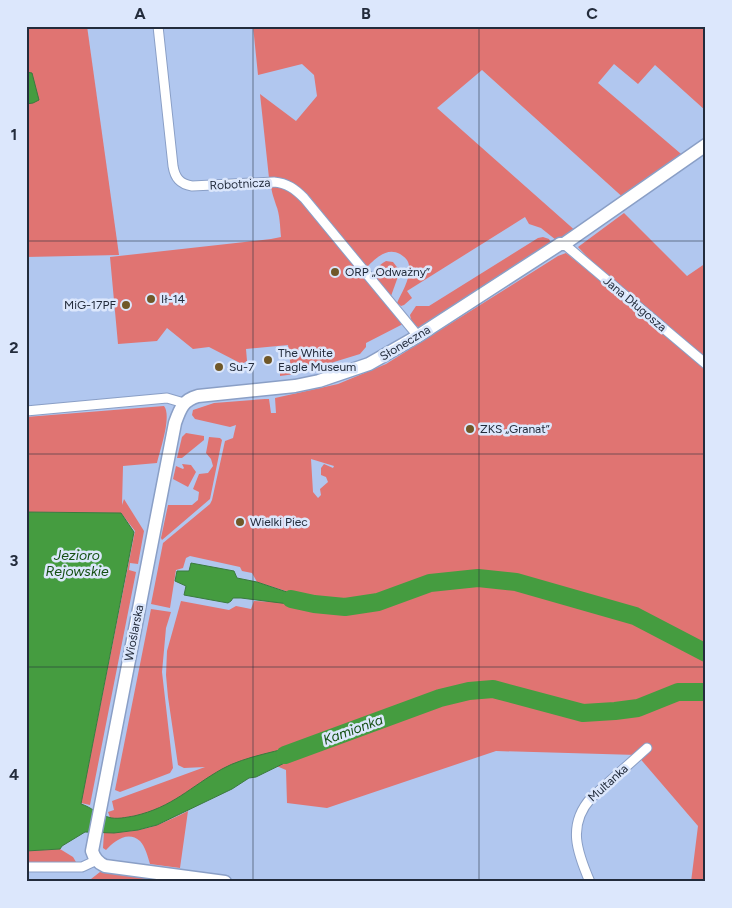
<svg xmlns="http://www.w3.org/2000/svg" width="732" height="908" viewBox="0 0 732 908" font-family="Figtree,sans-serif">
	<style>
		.green { fill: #e07472; fill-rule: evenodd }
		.water { fill: #459c40; stroke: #3b7a3f }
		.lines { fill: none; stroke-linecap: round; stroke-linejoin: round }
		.river { stroke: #459c40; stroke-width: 18 }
		.street-casing { stroke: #8a9fc6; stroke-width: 11 }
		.secondary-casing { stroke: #8a9fc6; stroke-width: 15 }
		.street { stroke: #fff; stroke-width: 9 }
		.secondary { stroke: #fff; stroke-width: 12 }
		.grid { fill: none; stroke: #232c3c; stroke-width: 1; stroke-opacity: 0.55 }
		.poi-dot { fill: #705829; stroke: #dce7fc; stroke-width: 2 }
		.labels { text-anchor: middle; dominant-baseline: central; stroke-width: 5; stroke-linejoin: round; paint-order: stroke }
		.street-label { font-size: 12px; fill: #232c3c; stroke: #dce7fc }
		.poi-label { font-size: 12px; fill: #232c3c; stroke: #dce7fc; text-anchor: start }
		.water-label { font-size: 14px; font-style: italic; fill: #144f12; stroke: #dce7fc }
		.neatline { fill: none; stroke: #232c3c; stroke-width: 2 }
		.grid-label { font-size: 16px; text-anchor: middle; font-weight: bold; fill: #232c3c }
	</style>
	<rect width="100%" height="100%" fill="#b1c7ef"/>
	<g class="green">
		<path d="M26,26h61l32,229 -93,2z"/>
		<path d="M253,26h453v85l-51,-46 -17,19 -24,-20 -16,19 89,76 -60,42 -145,-131 -45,38 141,125 -22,7 -15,-12 -12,-4 -4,-7 -118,74 5,7 -8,7 -3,1 -4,-3c5,-11 14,-25 12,-37 0,-5 -4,-9 -9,-12 -13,-7 -24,4 -33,13l-58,-71 -13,-11 -17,-7h-10l-9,-84 36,27 21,-25 -3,-21 -12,-11 -44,11z"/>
		<path d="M271,186c13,0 21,7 31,16l101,122 -37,19v4l-6,7 -65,20 -15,2v-5l11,-2 -3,-24 -42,4 1,12 -5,3 -33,-17 -16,2 -26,-21 -10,13 -39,3 -8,-87 161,-18 10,-2c-1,-10 -1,-23 -5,-32 -2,-7 -4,-11 -5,-19z"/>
		<path d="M624,213l63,63 19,-13v97l-107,-91 -21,-22z"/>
		<path d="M543,237l6,2 2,4 -129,84h-4l-6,-4 -2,-8 6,-9h13l109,-68z"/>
		<path d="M566,253l140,114v515h-15l7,-56 -61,-71 -141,-4 -169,57 -40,-5 -1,-33 -31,-13 -17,5 -9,4 -66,43 -46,12 -6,-1 -3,-8 6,-2 -2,-9 93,-34 -21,1 -6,-3 -10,-68 -2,-22 1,-24 14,-50 48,9 7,-4 15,3 3,-8 22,1 38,-2 -57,-18 -5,-9 -10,-2 -2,-4 -50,-11 -4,2 -3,10 -7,2 -6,38 -19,-4 12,-61 47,-39 2,-4 13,-59 8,-3 3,-13 -6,2 -35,-8 -3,-4 1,-5 21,-7 51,-4h4l2,14h5l-1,-15 63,-14 48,-20 172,-108zM311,459l23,7 -1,2 -9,-4 -3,4v7l5,2 2,5 -8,7 1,6 -3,3 -5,-6z"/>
		<path d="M386,261l7,1 7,9 -9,25 -15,-18c-1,-9 3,-13 10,-17z"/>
		<path d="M164,406c8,10 -4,44 -7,57l-34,3 -1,39 2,-6 20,32 -6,33 -8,-1 -1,7 7,2 -46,233 -9,-2 54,-272 -14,-18 -95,-1v-95z"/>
		<path d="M186,433l18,3v4l-22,18h-5l5,-21z"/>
		<path d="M209,437l11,1 2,2 -12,59 -48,41 -1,-2 7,-33h24l6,-5 1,-8 -6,-3 6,-15 9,-1 5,-7 -2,-7 -5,-6z"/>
		<path d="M182,464l9,1 5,7 -8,15 -15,-8 3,-13 7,3 1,-1z"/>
		<path d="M151,609l20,3 -5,16 -4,44 11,96 -3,5 -50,19 -5,-2z"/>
		<path d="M188,811l-8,57 -30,-4c-2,-7 -5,-18 -10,-23 -12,-11 -26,0 -34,9l-3,-2 1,-16c36,1 52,-5 84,-21z"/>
		<path d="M60,849l13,8 3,5 -11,2 -39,-1v-12z"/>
		<path d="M100,872l84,10h-101l1,-2 7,-1z"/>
	</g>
	<g class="water">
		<path d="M26,72l6,1 7,27 -6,3 -7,1z"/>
		<path d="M26,512l95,1 13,19 -53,272c10,3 18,11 27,13 8,3 19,0 26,-1 39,-9 56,-29 88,-47 23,-13 59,-18 84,-26l3,8 -53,26 -7,1 -17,11 -75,36 -19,5 -24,3 -29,-1 -23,14 -2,3 -34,2z"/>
		<path d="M191,563l43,8 3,7 20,4 57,19 -1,6 -72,-9h-8l-2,3 -3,2 -44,-8 2,-9 -11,-5 2,-10h12z"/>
	</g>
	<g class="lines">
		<g class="river">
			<path d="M291,599l23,5 31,3 33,-5 52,-19 48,-5 38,4 119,34 71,37"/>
			<path d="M285,755l155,-57 29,-7 24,-2 90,24 32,-2 23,-3 40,-16h28"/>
		</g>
		<defs>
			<g id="street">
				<path d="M158,26l15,140c2,12 7,18 19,20l82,-4c13,1 21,7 30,16l114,138"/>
				<path d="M564,244l142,120"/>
				<path d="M26,411l141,-13 17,5"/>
				<path d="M26,867h56l15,-7"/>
				<path d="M590,882c-13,-30 -23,-57 1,-84l56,-50"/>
			</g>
			<path id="secondary" d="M225,882l-120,-16c-7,-3 -11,-8 -13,-15l83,-428c5,-14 8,-23 23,-27l97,-10 24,-5 50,-17 49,-28 142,-92h4l142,-99"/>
		</defs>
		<use href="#street" class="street-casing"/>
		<use href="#secondary" class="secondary-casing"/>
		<use href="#street" class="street"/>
		<use href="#secondary" class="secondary"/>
	</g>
	<path class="grid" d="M253,26v856M479,26v856M26,241h680M26,454h680M26,667h680"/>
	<g class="poi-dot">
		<circle cx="335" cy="272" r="5"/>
		<circle cx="151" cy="299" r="5"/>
		<circle cx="126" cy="305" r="5"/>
		<circle cx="268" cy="360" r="5"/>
		<circle cx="219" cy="367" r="5"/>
		<circle cx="470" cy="429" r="5"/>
		<circle cx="240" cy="522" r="5"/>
	</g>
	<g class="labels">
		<g class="street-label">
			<text transform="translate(240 184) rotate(-3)">Robotnicza</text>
			<text transform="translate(635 304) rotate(40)">Jana Długosza</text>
			<text transform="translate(405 343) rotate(-31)">Słoneczna</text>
			<text transform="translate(134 633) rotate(-79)">Wioślarska</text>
			<text transform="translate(608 783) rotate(-42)">Multanka</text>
		</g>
		<g class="poi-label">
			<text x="345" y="272">ORP „Odważny”</text>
			<text x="161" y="299">Ił-14</text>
			<text x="116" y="305" text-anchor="end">MiG-17PF</text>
			<text x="278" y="353">The White<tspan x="278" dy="14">Eagle Museum</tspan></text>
			<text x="229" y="367">Su-7</text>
			<text x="480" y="429">ZKS „Granat”</text>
			<text x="250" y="522">Wielki Piec</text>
		</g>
		<g class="water-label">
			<text x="77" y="555">Jezioro<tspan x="77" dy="16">Rejowskie</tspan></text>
			<text transform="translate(353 730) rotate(-20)">Kamionka</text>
		</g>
	</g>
	<rect width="732" height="908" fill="none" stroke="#dce7fc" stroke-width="55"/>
	<rect x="28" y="28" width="676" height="852" class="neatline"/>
	<g class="grid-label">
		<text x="140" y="19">A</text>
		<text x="366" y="19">B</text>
		<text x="592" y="19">C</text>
		<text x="14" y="140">1</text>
		<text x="14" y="353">2</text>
		<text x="14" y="566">3</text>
		<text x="14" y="780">4</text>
	</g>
</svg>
